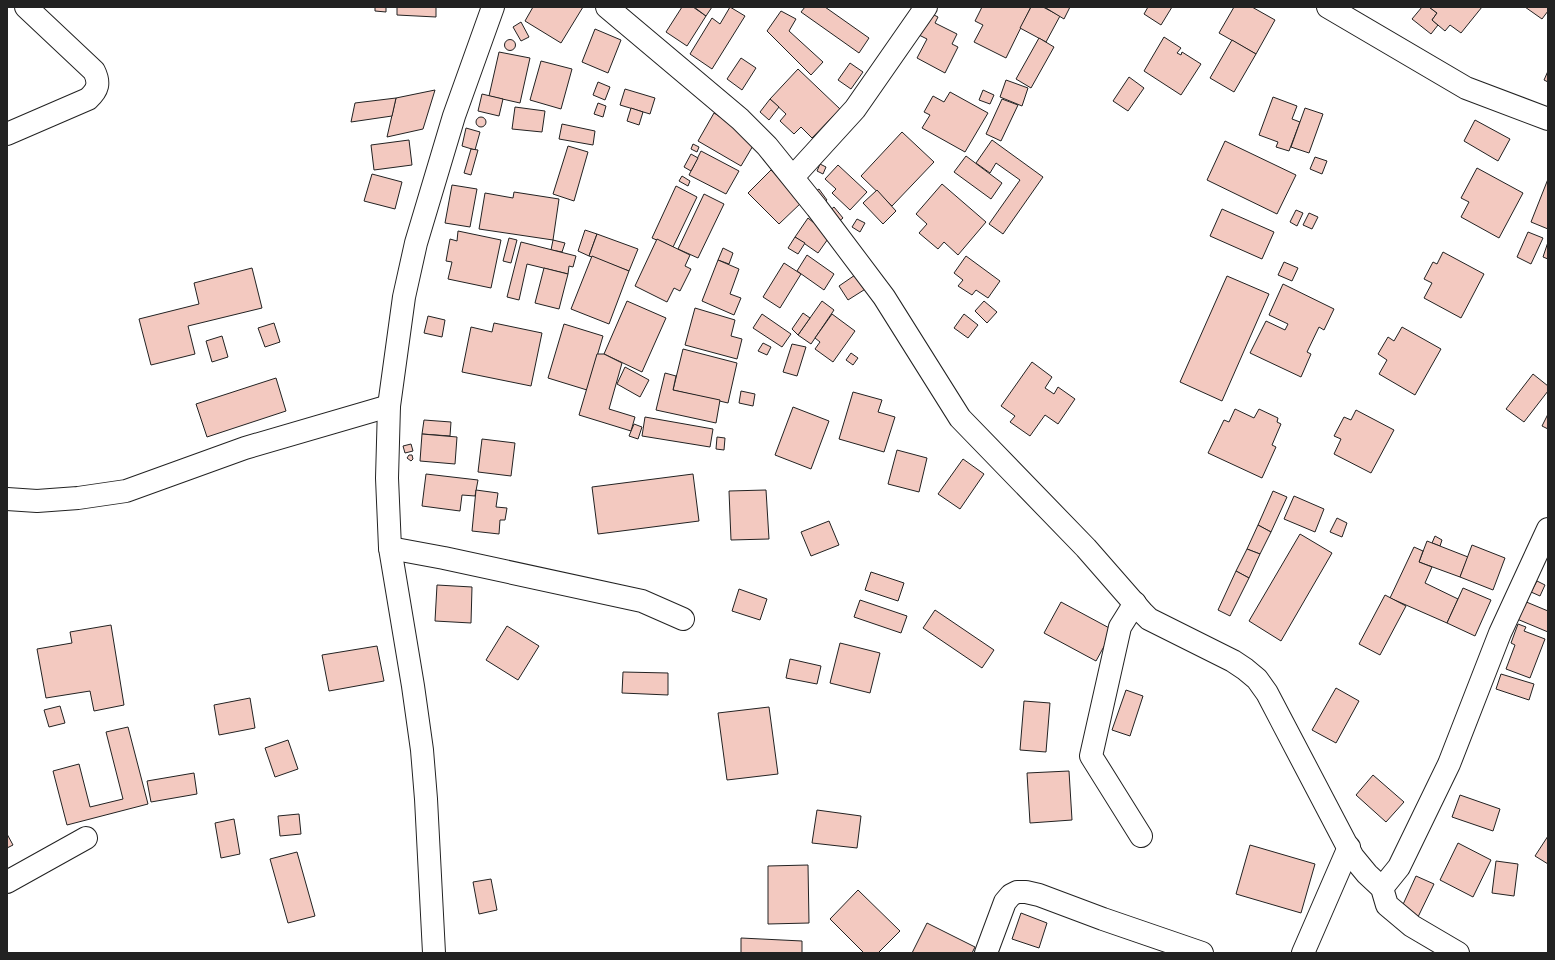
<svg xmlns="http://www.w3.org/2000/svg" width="1555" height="960" viewBox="0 0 1555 960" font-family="'IBM Plex Sans',sans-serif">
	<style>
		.building { fill: #f3c9c0; stroke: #222 }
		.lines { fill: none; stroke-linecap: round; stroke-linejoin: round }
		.minor-casing { stroke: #222; stroke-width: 24 }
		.minor { stroke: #fff; stroke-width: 22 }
	</style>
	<rect width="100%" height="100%" fill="#fff"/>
	<g class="building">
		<path d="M375,7h11v5l-11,-1z"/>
		<path d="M397,7h39v10l-39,-2z"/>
		<path d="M533,7h50l-22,36 -36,-22z"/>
		<path d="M682,7h11l13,9 -19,30 -21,-14z"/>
		<path d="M694,7h18l-6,9z"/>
		<path d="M730,7l15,9 -33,53 -22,-15 22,-36 8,6z"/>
		<path d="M805,7h20l44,31 -10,15 -58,-41z"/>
		<path d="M982,7h49l-25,51 -32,-16 9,-17 -8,-4z"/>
		<path d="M1031,7h12l17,9 -14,26 -26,-14z"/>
		<path d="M1046,7h24l-6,12 -18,-11z"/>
		<path d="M1148,7h24l-11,18 -17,-11z"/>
		<path d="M1234,7h18l23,13 -19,34 -37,-21z"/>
		<path d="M1422,7h7l8,6 -5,7 6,5 -7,9 -19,-15z"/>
		<path d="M1429,7h53l-21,26 -11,-8 -5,6 -13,-11 5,-7z"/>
		<path d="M1525,7h23v4l-6,8z"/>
		<path d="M781,11l15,8 -7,12 34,31 -12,13 -44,-44z"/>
		<path d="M930,13l8,4 -3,6 22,11 -5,10 6,3 -13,26 -28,-15 10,-19 -8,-4z"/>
		<path d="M521,22l8,15 -8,4 -8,-14z"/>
		<path d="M595,29l26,11 -13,33 -26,-11z"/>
		<path d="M1164,37l17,11 -4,5 4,2 1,-3 19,12 -20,31 -37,-24z"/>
		<path d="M1039,38l15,9 -23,41 -15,-9z"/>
		<circle cx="510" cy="45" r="5.5"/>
		<path d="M1232,40l24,14 -22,38 -24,-14z"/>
		<path d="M499,52l31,6 -10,45 -31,-7z"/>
		<path d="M741,58l15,10 -14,22 -15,-11z"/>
		<path d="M541,61l31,8 -11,40 -31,-9z"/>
		<path d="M850,63l13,9 -12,17 -13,-9z"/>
		<path d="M798,69l42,40 -28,29 -11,-11 -7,7 -14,-13 6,-7 -16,-15z"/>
		<path d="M1548,71v11l-4,-2z"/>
		<path d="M1129,77l15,11 -16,23 -15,-10z"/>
		<path d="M1006,80l22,8 -6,18 -22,-9z"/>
		<path d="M598,82l12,5 -5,13 -12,-5z"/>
		<path d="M625,89l30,9 -5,16 -30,-9z"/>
		<path d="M435,90l-12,39 -36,8 9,-39z"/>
		<path d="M983,90l11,5 -4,9 -11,-4z"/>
		<path d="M950,92l38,21 -23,39 -43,-24 8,-13 -6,-3 9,-16 11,6z"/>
		<path d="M482,94l21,5 -4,17 -21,-5z"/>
		<path d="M1273,97l24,9 -5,13 8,3 -11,29 -13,-4 2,-5 -19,-7z"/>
		<path d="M396,98l-4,18 -41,6 4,-19z"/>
		<path d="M770,99l9,8 -10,13 -9,-8z"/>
		<path d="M1002,99l16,6 -17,36 -15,-7z"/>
		<path d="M598,103l8,3 -3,11 -9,-3z"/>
		<path d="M515,107l30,4 -3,21 -30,-3z"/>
		<path d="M631,108l12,4 -4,13 -12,-4z"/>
		<path d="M1305,108l18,6 -14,39 -18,-6z"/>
		<path d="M714,113l43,26 -16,27 -43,-25z"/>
		<circle cx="481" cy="122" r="5"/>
		<path d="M1475,120l35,19 -12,22 -34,-20z"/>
		<path d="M562,124l33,7 -2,14 -34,-6z"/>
		<path d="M466,128l14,4 -5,18 -13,-4z"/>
		<path d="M902,132l32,30 -42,44 -31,-30z"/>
		<path d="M409,140l3,25 -38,5 -3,-25z"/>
		<path d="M992,140l51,37 -40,57 -14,-10 31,-44 -24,-17 -6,10 -14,-10z"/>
		<path d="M1225,141l71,34 -19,39 -70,-34z"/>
		<path d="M693,144l6,3 -2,5 -6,-3z"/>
		<path d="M568,146l20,6 -14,49 -21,-7z"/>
		<path d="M471,149l7,1 -7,25 -7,-2z"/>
		<path d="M701,151l38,20 -13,23 -37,-19z"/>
		<path d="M691,154l7,4 -7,13 -7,-4z"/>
		<path d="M966,156l36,27 -11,16 -37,-27z"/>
		<path d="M1315,157l12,4 -5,13 -12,-5z"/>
		<path d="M820,164l6,3 -3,7 -6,-3z"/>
		<path d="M838,165l29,27 -17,18 -18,-17 4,-4 -11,-10z"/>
		<path d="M1477,168l46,25 -24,45 -38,-21 8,-15 -8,-4z"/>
		<path d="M771,170l31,32 -23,22 -31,-31z"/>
		<path d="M372,174l30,8 -7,27 -31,-8z"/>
		<path d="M682,176l8,5 -2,5 -9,-5z"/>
		<path d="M1548,179v50l-17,-7z"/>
		<path d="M942,184l44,38 -28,33 -14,-13 -6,7 -19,-16 8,-9 -11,-10z"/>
		<path d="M452,185l25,4 -7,38 -25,-4z"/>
		<path d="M676,186l21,11 -24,50 -21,-9z"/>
		<path d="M819,189l8,11 -5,4 -9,-11z"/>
		<path d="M877,190l19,21 -13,13 -20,-21z"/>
		<path d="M514,192l45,7 -6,41 -74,-11 6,-36 28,5z"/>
		<path d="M704,194l20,10 -26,54 -20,-9z"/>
		<path d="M834,207l9,11 -6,5 -9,-11z"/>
		<path d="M1222,209l52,23 -12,27 -52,-23z"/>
		<path d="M1296,210l7,3 -6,13 -7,-4z"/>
		<path d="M1309,213l9,4 -6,12 -9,-4z"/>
		<path d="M808,218l22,18 -12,17 -23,-16z"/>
		<path d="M857,219l8,4 -5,9 -8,-5z"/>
		<path d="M585,230l12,4 -8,22 -11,-5z"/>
		<path d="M458,231l43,9 -10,48 -43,-9 4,-17 -6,-1 4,-22 7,2z"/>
		<path d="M1528,232l15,6 -12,26 -14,-7z"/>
		<path d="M597,234l41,15 -9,22 -40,-15z"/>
		<path d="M795,237l10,6 -7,11 -10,-6z"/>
		<path d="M509,238l8,2 -6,23 -8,-2z"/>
		<path d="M657,239l33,16 -5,11 6,3 -11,22 -6,-3 -7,14 -32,-16z"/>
		<path d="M553,240l12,3 -3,9 -11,-2z"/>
		<path d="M521,242l55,14 -3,11 -4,-1 -1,8 -41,-10 -8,36 -12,-3z"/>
		<path d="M1548,242v17l-5,-2z"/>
		<path d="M723,248l10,5 -4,11 -11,-4z"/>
		<path d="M1443,252l41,22 -23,44 -37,-20 8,-15 -8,-4 9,-17 4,2z"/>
		<path d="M807,255l27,19 -10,16 -27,-19z"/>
		<path d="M592,256l37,15 -20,53 -38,-15z"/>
		<path d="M966,256l34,25 -12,17 -12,-8 -4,5 -14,-9 5,-6 -9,-7z"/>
		<path d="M718,260l21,9 -9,25 11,4 -7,17 -32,-14z"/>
		<path d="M1284,262l14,6 -6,13 -14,-6z"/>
		<path d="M784,263l17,11 -21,34 -17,-11z"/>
		<path d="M252,268l10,40 -74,18 7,28 -44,11 -12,-46 60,-15 -5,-21z"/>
		<path d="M544,268l24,6 -9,35 -24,-6z"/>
		<path d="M858,273l9,15 -19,12 -9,-14z"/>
		<path d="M1227,276l42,18 -47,107 -42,-19z"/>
		<path d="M1283,284l51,25 -10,21 -5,-3 -12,25 4,2 -10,23 -51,-24 16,-32 19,9 3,-6 -19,-9z"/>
		<path d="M627,301l39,17 -24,54 -38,-18z"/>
		<path d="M822,301l12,9 -23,34 -13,-9z"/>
		<path d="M984,301l13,11 -10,11 -12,-12z"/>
		<path d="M695,308l40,12 -4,16 11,3 -5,20 -52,-14z"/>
		<path d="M803,313l7,5 -12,17 -6,-6z"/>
		<path d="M762,314l29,20 -9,13 -29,-19z"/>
		<path d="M832,314l23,17 -22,31 -18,-13 5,-7 -5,-4z"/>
		<path d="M964,314l14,11 -10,13 -14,-10z"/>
		<path d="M428,316l17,4 -3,17 -18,-4z"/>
		<path d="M274,323l6,19 -15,5 -7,-19z"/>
		<path d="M494,323l48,10 -11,53 -69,-14 9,-45 21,5z"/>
		<path d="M564,324l39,12 -16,54 -39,-12z"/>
		<path d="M1402,327l39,22 -26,46 -36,-21 8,-14 -9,-6 10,-17 6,4z"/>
		<path d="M222,336l6,21 -16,5 -6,-21z"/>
		<path d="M763,343l8,4 -4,8 -9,-4z"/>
		<path d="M792,344l14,3 -9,29 -14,-4z"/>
		<path d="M683,349l54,14 -9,40 -55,-13z"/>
		<path d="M851,353l7,5 -5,7 -7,-5z"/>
		<path d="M597,354h7l18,9 -13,46 26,8 -4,14 -52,-16z"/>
		<path d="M1032,362l20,15 -7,11 9,6 4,-7 17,12 -17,25 -13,-9 -15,21 -20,-14 5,-6 -14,-10z"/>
		<path d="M625,367l24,13 -9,17 -23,-13z"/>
		<path d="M665,373l11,3 -3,14 47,10 -4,23 -60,-13z"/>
		<path d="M1533,374l15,12v5l-24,31 -18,-13z"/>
		<path d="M276,378l10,33 -79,26 -11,-33z"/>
		<path d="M741,391l14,3 -2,12 -14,-3z"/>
		<path d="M853,392l29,8 -4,12 17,5 -11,35 -45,-13z"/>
		<path d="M793,407l36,14 -18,48 -36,-14z"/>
		<path d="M1235,409l19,9 5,-9 19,9 -1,4 4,2 -9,21 4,2 -14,31 -54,-25 16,-33 5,2z"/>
		<path d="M1356,410l38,20 -23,43 -37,-19 7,-15 -7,-3 10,-19 7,3z"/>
		<path d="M1548,414v15l-6,-3z"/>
		<path d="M645,417l68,12 -3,18 -68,-11z"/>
		<path d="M424,420l27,2 -1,14 -28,-2z"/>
		<path d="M634,424l8,3 -4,12 -9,-3z"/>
		<path d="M422,434l35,3 -2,27 -35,-3z"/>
		<path d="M717,437l8,1 -1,12 -8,-1z"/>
		<path d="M482,439l33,4 -4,33 -33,-4z"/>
		<path d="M411,444l2,7 -8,2 -2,-7z"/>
		<path d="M897,450l30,8 -8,34 -31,-8z"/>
		<path d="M409,455h3l1,4 -2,2 -4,-3z"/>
		<path d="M963,459l21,15 -24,35 -22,-15z"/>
		<path d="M426,474l52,6 -3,16 -13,-1 -2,16 -38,-5z"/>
		<path d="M693,474l6,47 -101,13 -6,-47z"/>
		<path d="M476,490l22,3 -2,14 11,1 -2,12h-5l-1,14 -27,-3z"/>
		<path d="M766,490l3,49 -38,1 -2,-49z"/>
		<path d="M1273,491l14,6 -16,35 -13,-7z"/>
		<path d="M1294,496l30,13 -9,23 -31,-13z"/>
		<path d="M1337,518l10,5 -5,14 -12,-5z"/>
		<path d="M829,521l10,24 -28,11 -10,-24z"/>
		<path d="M1258,525l13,7 -11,22 -13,-5z"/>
		<path d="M1300,534l32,19 -51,88 -32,-20z"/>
		<path d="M1435,536l7,4 -2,6 -8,-3z"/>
		<path d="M1427,541l41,16 -8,20 -41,-15z"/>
		<path d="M1472,545l33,13 -12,32 -33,-13z"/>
		<path d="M1414,547l9,4 -4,11 13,5 -7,16 33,16 -11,24 -57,-25z"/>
		<path d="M1247,549l13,5 -11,24 -13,-7z"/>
		<path d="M1236,571l13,7 -19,38 -12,-6z"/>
		<path d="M871,572l33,11 -6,18 -33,-11z"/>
		<path d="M1537,581l8,4 -5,11 -9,-4z"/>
		<path d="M437,585l35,2 -1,36 -36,-2z"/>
		<path d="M1463,588l28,12 -16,36 -28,-13z"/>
		<path d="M739,589l28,10 -7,21 -28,-9z"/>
		<path d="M1385,595l21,11 -26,49 -21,-11z"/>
		<path d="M860,600l47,16 -6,17 -47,-16z"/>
		<path d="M1524,601l24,10v21l-31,-13z"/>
		<path d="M1061,602l52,28 -17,31 -52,-28z"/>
		<path d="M935,610l59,40 -12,18 -59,-40z"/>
		<path d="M1518,624l8,3 -2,4 21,8 -15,39 -24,-9 9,-24 -4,-2z"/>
		<path d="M111,625l13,80 -30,6 -4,-20 -44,7 -9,-49 35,-6 -2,-11z"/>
		<path d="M507,626l32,20 -21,34 -32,-20z"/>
		<path d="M840,643l40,10 -10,40 -40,-10z"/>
		<path d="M377,646l7,35 -55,10 -7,-36z"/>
		<path d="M790,659l31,7 -4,18 -31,-6z"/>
		<path d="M623,672l45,1v22l-46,-2z"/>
		<path d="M1501,674l33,10 -5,16 -33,-11z"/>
		<path d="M1336,688l23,13 -23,42 -24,-13z"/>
		<path d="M1126,690l17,6 -13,40 -18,-6z"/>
		<path d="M250,698l5,30 -36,7 -5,-30z"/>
		<path d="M1024,701l26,2 -4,49 -26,-2z"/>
		<path d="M60,706l5,17 -16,4 -5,-17z"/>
		<path d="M769,707l9,67 -51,6 -9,-67z"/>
		<path d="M128,727l20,77 -81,21 -14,-54 26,-7 11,43 33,-8 -17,-67z"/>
		<path d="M288,740l10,29 -23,8 -10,-29z"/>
		<path d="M1069,771l3,49 -42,3 -3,-50z"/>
		<path d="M194,773l3,21 -46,8 -4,-21z"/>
		<path d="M1373,775l31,27 -18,20 -30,-27z"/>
		<path d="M1460,795l40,14 -7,22 -41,-14z"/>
		<path d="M817,810l44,6 -4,32 -45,-5z"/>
		<path d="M299,814l2,20 -21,2 -2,-20z"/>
		<path d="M234,819l6,35 -19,4 -6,-35z"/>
		<path d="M7,834l6,11 -6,3z"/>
		<path d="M1548,836v28l-13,-8z"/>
		<path d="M1458,843l33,17 -18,37 -33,-17z"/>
		<path d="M1250,845l65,19 -14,49 -65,-19z"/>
		<path d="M297,852l18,64 -27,7 -18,-64z"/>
		<path d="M1496,861l22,3 -4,32 -22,-3z"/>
		<path d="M808,865l1,58 -41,1v-58z"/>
		<path d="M1416,876l18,8 -17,35 -17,-8z"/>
		<path d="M491,879l6,31 -18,4 -6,-32z"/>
		<path d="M858,890l42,41 -22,22h-14l-34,-34z"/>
		<path d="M1021,913l26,10 -8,25 -27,-9z"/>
		<path d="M927,923l48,24 -3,6h-60z"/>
		<path d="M741,938l61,3v12h-61z"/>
	</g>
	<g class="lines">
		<defs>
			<g id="minor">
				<path d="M607,7l133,112 27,27 50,62 67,89 76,121 126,130 56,64 7,7 84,42 12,8 12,10 10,14 86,164 14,17 15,14 5,17 25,21 46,27"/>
				<path d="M1328,7l138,81 82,31"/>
				<path d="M7,134l81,-35c10,-9 12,-16 6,-28l-68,-64"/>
				<path d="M793,177l62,-68 71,-102"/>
				<path d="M7,499l30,2 41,-3 48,-7 119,-43 144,-42"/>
				<path d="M390,548l54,10 198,43 41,18"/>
				<path d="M1135,603l-15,24 -29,129 50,80"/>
				<path d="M7,882l79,-44"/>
				<path d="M1382,888l17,-21 50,-103 51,-131 48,-104"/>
				<path d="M434,953l-8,-154 -4,-49 -9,-64 -23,-138 -3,-70 2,-72 15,-109 12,-54 38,-127 39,-109"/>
				<path d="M986,953l19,-51 6,-7 6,-3h9l13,3 64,24 99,34"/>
				<path d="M1303,953l46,-106"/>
			</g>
		</defs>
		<use href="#minor" class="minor-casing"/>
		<use href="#minor" class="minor"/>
	</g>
	<rect width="1555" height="960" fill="none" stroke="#222222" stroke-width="16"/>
</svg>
